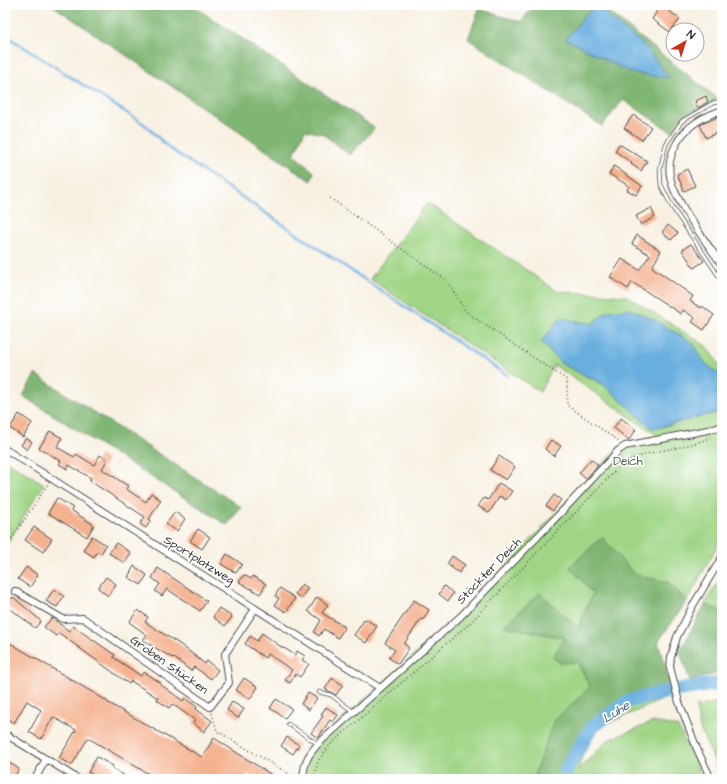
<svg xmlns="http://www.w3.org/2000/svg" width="727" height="784" viewBox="0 0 727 784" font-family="'Architects Daughter',sans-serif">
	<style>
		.green { fill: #a0d586; stroke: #668058 }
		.forest { fill: #80b673; stroke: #56704f }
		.water { fill: #68afdf; stroke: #4a6d85 }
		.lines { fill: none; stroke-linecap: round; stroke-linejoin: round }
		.stream { stroke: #68afdf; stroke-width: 2.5 }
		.river { stroke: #68afdf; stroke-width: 14 }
		.building { fill: #f4b18e }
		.service-casing { stroke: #4a4946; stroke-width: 4.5 }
		.minor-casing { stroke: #4a4946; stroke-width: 8 }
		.path { stroke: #4a4946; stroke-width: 1.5; stroke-dasharray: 1 3; stroke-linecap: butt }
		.service { stroke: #fff; stroke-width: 3 }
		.minor { stroke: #fff; stroke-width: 6 }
		.labels { text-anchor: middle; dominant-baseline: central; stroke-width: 3.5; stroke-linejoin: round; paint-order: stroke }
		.park-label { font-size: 12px; fill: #4e5e46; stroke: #fff }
		.street-label { font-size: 12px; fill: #2b2b2b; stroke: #fff }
		.water-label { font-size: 13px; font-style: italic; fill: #436073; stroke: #fff }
	</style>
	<rect width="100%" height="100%" fill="#fff"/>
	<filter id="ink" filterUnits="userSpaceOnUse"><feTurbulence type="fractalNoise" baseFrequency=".025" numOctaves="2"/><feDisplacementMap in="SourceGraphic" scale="8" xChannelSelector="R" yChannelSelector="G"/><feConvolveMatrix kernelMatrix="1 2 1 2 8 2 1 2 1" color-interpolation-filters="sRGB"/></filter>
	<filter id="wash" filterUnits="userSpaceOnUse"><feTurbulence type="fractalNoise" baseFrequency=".012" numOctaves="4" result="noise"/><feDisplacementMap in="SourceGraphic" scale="16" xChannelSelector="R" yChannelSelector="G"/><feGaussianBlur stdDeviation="0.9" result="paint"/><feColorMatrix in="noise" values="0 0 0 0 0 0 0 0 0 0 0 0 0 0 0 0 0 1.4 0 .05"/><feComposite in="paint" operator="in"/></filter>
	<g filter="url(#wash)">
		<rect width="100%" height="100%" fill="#f8f1e2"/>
		<g class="green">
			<path d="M427,203l130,88 70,5 79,50 16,22v9l-18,-15 -11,-19 -16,-9 -69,-23 -16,13 -32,-6 2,46 41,20 50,45 69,-18v126l-35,64 -29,41 14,50 -1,4 -81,35 -12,39 30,-30 46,-18 24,5 25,52h-404l2,-20 11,-13 141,-126 74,-76 92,-98 39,-10 -104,-71 -14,27 -170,-113z"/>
			<path d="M5,460l39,24 -39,63z"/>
			<path d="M722,575v37l-17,-8z"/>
			<path d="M722,701v77l-22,-49 -4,-22z"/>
		</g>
		<g class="forest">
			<path d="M52,5h140l183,123 -25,27 -27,-21 -18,-4 -11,25 20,17 -3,9z"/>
			<path d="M534,5h81l-5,8 108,86 -36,19 -10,14 -49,-32 -21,26 -134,-87 11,-30 42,13z"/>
			<path d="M35,374l206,133 -14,18 -204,-129z"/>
			<path d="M602,537l33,38 33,7 19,19 -29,41 14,50 -11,6 -57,15 -19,14 -25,43 -2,9h-25l20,-57 37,-35 -13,-25 -17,1 -7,-6 11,-19 -60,-12 36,-33 38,35 15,-35 -23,-26z"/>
			<path d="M705,604l17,8v60l-32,9 -10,-29z"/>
		</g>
		<g class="water">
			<path d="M594,5l51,41 24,32 -38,-5 -65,-34z"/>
			<path d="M630,309l25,11 38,23 11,19 18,15v34l-69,18 -50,-45 -41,-20 -21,-22 19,-24 32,6 16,-13z"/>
		</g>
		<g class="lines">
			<path class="stream" d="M5,35l139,89 25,24 339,228"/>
			<path class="river" d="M564,779l3,-11 25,-41 36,-26 42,-10 52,-8"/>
		</g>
		<g id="blocks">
			<g class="building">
				<path d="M661,5l19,14 -10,13 -18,-13z"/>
				<path d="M706,96l2,6 -10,6 -3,-7z"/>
				<path d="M633,115l18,12 -9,13 -18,-12z"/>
				<path d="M722,115v15l-16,8 -6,-13z"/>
				<path d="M619,144l28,17 -6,10 -10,-7 1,-1 -17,-12z"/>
				<path d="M614,166l28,20 -6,9 -9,-5 2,-4 -20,-12z"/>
				<path d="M687,169l8,17 -11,5 -7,-17z"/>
				<path d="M651,208l4,9 -14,8 -5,-9z"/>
				<path d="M668,225l10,8 -7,7 -9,-8z"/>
				<path d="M637,235l24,16 -9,16 41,29 -3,5 11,7 1,-2 12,9 -10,15 -12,-8 3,-4 -12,-8 -2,4 -49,-32 -4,7 -18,-12 12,-18 17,11 11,-15 -18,-11z"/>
				<path d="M691,244l13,17 -10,7 -12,-18z"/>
				<path d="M19,414l13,9 -9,14 -13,-9z"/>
				<path d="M621,418l15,12 -7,10 -15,-12z"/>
				<path d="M50,431l12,7 -5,9 17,10 2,-3 18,11 6,-10 7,5 -5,9 26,17 -2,3 20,13 5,-9 10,7 -12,19 2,1 -5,8 -6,-4 5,-7 -55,-36 1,-3 -22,-13 -2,4 -8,-5 2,-3 -22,-13z"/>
				<path d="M26,438l6,4 -5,8 -6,-5z"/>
				<path d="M551,440l10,6 -7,10 -9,-7z"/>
				<path d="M499,456l16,11 -9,13 -16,-10z"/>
				<path d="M591,459l7,6 -12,14 -7,-6z"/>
				<path d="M499,483l13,8 -6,9 -6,-4 -11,17 -11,-7 6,-8 4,2z"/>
				<path d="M554,495l7,5 -8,11 -7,-5z"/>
				<path d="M57,498l16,10 -2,2 23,15 -7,12 -39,-24z"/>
				<path d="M175,512l10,7 -8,12 -11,-7z"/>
				<path d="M34,527l18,12 -9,13 -18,-12z"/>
				<path d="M198,529l12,8 -8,12 -12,-8z"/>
				<path d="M92,536l14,9 -5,9 -4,-3 -3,6 -11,-7z"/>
				<path d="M116,543l15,10 -7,10 -15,-10z"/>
				<path d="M227,554l15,10 -6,9 -15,-9z"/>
				<path d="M452,556l13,9 -6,8 -12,-9z"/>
				<path d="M134,566l13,9 -6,10 -13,-8z"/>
				<path d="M26,567l12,8 -8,12 -12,-8z"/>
				<path d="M158,568l49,33 -7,10 -33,-22 -5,7 -7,-5 5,-7 -8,-6z"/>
				<path d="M244,575l7,4 2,-3 13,8 -6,10 -21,-12z"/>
				<path d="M106,577l10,7 -8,12 -10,-8z"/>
				<path d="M302,584l6,4 -7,10 -6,-4z"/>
				<path d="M444,586l9,7 -5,8 -9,-7z"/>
				<path d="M280,588l15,10 -9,14 -11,-7 4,-7 -4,-2z"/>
				<path d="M54,589l10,7 -7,11 -11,-6z"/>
				<path d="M13,597l28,24 -6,7 -29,-23z"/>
				<path d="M317,597l11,8 -6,8 23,14 -7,11 -14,-9 -5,7 -5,-4 7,-12 -13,-9z"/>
				<path d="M414,600l15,10 -6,10 -2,-1 -17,25 5,4 -11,16 -9,-6 6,-8 -10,-7z"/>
				<path d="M219,608l13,9 -7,9 -12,-9z"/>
				<path d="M138,610l10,7 -3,5 36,23 24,19 2,-3 11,9 -7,9 -17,-12 -3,4 -18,-14 -1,1 -29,-18 4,-5 -18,-13z"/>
				<path d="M52,618l17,13 4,-5 42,29 -2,2 28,19 3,-4 17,11 -1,1 23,17 2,-3 12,9 -1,2 16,12 -8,11 -11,-9 2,-3 -23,-16 -3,4 -12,-8 1,-2 -27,-17 -2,3 -70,-51 -3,3 -12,-9z"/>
				<path d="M365,619l12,7 -11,17 -12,-8z"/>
				<path d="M262,633l22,16v-1l11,7 2,-4 8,5 -3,4 7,4 -9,13 -4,-3 -6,9 -5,-3 7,-10 -24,-16 -3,4 -20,-14 5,-8 7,5z"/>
				<path d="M5,640l102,61v1l95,55 12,-19 64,41h-22l-8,-5 -4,5h-87l-69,-41 -16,27 -13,-7 17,-28 -23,-13 -12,22 -12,-7 12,-22 -14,-9 -13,22 -9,-5z"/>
				<path d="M244,678l14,9 -8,12 -14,-9z"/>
				<path d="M332,678l11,7 -7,10 -11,-6z"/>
				<path d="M308,693l9,5 -8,12 -8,-6z"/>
				<path d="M276,699l16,10 -7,9 -15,-10z"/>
				<path d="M232,702l12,7 -6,9 -11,-8z"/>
				<path d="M326,707l12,8 -5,7 -3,-2 -12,18 -7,-5 12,-17 -2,-1z"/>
				<path d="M287,737l12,8 -6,9 -12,-8z"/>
				<path d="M97,757l16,9 -1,2 18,11h-30l-12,-7z"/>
				<path d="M5,760l14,9 -6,10h-8z"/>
			</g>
		</g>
	</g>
	<g filter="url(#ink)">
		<use href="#blocks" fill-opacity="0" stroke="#4a4946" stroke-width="1"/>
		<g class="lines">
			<defs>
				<g id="service">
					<path d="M722,101l-9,2 -31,18 -16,23 -6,25 1,16 11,22 50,74"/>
					<path d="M319,692l12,3 23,17"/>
					<path d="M288,724l30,20"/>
				</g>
				<g id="minor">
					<path d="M722,110c-11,4 -23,9 -32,17 -14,12 -23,31 -20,49 4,25 37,67 52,89"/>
					<path d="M5,449l375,239"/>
					<path d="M15,591l48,28 20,-1 127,89 19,-24 -4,-29 30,-45"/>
					<path d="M5,734l41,25 -11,20"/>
					<path d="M46,759l32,20"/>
					<path d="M303,779c1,-16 4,-23 15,-35l143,-128 111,-115 46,-50 7,-5 93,-18 4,-4"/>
					<path d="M711,779l-14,-30 -18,-47 -9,-35 1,-10 6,-20 15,-30 30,-50"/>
				</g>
			</defs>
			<use href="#service" class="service-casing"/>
			<use href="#minor" class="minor-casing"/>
			<g class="path">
				<path d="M330,198l117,83 19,31 101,68v25l53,37"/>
				<path d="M5,549l43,-65"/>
				<path d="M5,582l4,4"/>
				<path d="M212,713l5,18 79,47"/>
				<path d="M314,779l4,-18 13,-17 138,-120 147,-154c6,-5 12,-9 19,-12 25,-10 53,-9 76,-21"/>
			</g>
			<use href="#service" class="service"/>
			<use href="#minor" class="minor"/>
		</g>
	</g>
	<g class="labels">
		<g class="park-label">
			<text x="628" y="461">Deich</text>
		</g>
		<g class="street-label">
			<text transform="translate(199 560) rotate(32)">Sportplatzweg</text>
			<text transform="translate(489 571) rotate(-46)">Stöckter Deich</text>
			<text transform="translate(169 665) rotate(35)">Groben Stücken</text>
		</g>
		<g class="water-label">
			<text transform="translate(616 712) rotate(-33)">Luhe</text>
		</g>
	</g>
	<rect width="727" height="784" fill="none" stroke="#fff" stroke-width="20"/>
	<g transform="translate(685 42) rotate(39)"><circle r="19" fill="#ffffff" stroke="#aaaaaa"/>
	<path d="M0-3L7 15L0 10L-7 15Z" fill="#c8321e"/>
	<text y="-6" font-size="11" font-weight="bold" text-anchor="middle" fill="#2b2b2b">N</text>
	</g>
</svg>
